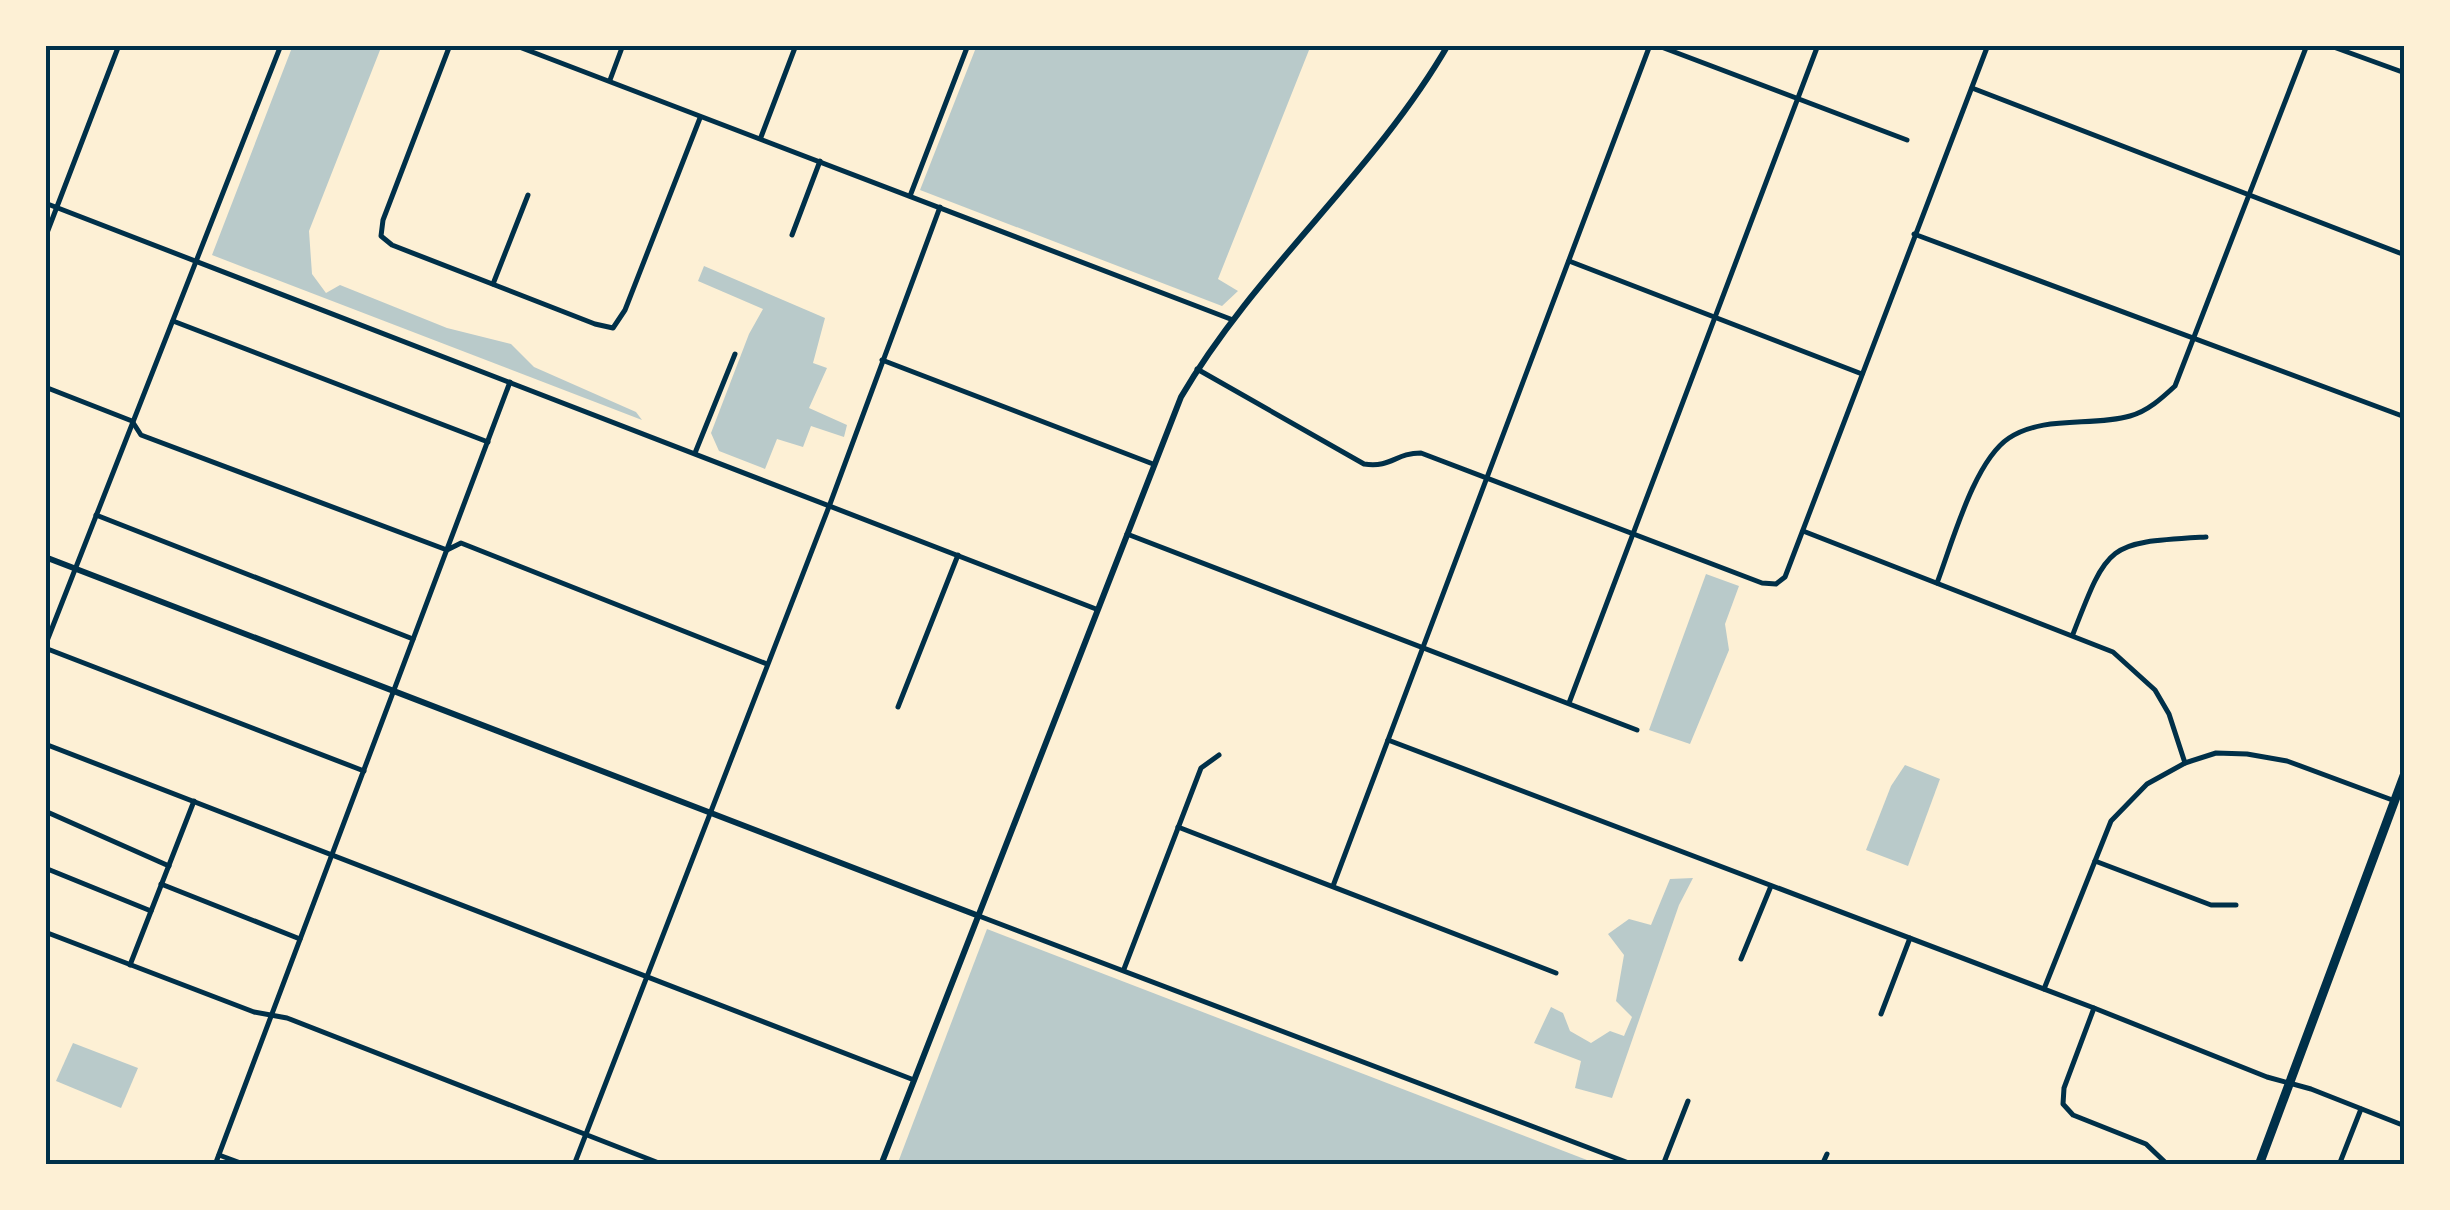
<svg xmlns="http://www.w3.org/2000/svg" width="2450" height="1210" viewBox="0 0 2450 1210" font-family="Rubik,sans-serif">
	<style>
		.green { fill: #b9caca }
		.lines { fill: none; stroke-linecap: round; stroke-linejoin: round }
		.minor { stroke: #003049; stroke-width: 5 }
		.tertiary { stroke: #003049; stroke-width: 6 }
		.primary { stroke: #003049; stroke-width: 9 }
		.neatline { fill: none; stroke: #003049; stroke-width: 4 }
	</style>
	<rect width="100%" height="100%" fill="#fdf0d5"/>
	<g class="green">
		<path d="M293,45h89l-73,186 3,43 14,19 14,-8 107,43 64,16 23,23 102,45 6,8 -430,-165z"/>
		<path d="M977,45h334l-93,234 20,12 -16,15 -302,-116z"/>
		<path d="M704,266l121,52 -12,45 14,5 -18,40 38,17 -3,12 -33,-11 -8,21 -26,-8 -12,30 -46,-18 -8,-18 38,-99 14,-25 -65,-28z"/>
		<path d="M1706,574l33,12 -14,38 4,26 -39,94 -41,-14z"/>
		<path d="M1905,765l35,14 -32,87 -42,-16 25,-64z"/>
		<path d="M1693,878l-14,27 -67,193 -37,-10 6,-27 -47,-18 17,-36 12,6 7,18 21,12 19,-12 14,5 8,-19 -16,-16 8,-46 -16,-21 21,-15 22,6 19,-46z"/>
		<path d="M987,929l613,236h-703z"/>
		<path d="M73,1043l65,25 -17,40 -65,-27z"/>
	</g>
	<g class="lines">
		<g class="minor">
			<path d="M450,45l-67,175 -2,16 11,9 203,79 18,4 12,-18 75,-192"/>
			<path d="M514,45l719,275"/>
			<path d="M1656,45l251,95"/>
			<path d="M2328,45l77,28"/>
			<path d="M610,80l13,-35"/>
			<path d="M1972,88l433,167"/>
			<path d="M761,137l35,-92"/>
			<path d="M910,196l58,-151"/>
			<path d="M45,203l1051,406"/>
			<path d="M1914,234l491,183"/>
			<path d="M792,235l28,-74"/>
			<path d="M45,238l74,-193"/>
			<path d="M1569,261l293,113"/>
			<path d="M493,284l35,-89"/>
			<path d="M173,321l315,121"/>
			<path d="M882,360l271,104"/>
			<path d="M1197,369l167,95c28,4 31,-11 57,-11l341,130 14,1 9,-7 203,-532"/>
			<path d="M45,387l87,34 9,14 306,115 14,-7 306,121"/>
			<path d="M695,453l40,-99"/>
			<path d="M96,515l317,124"/>
			<path d="M1803,531l310,121 42,38 14,24 16,49"/>
			<path d="M1127,534l510,196"/>
			<path d="M1937,583c15,-39 37,-122 72,-145 35,-23 83,-11 121,-22 18,-5 32,-18 45,-30l132,-341"/>
			<path d="M2073,634c36,-93 35,-91 133,-97"/>
			<path d="M45,646l236,-601"/>
			<path d="M45,648l319,123"/>
			<path d="M1569,703l249,-658"/>
			<path d="M898,707l60,-152"/>
			<path d="M1388,740l706,268 173,69 44,12 94,37"/>
			<path d="M45,744l869,336"/>
			<path d="M45,811l124,55"/>
			<path d="M1178,827l378,146"/>
			<path d="M2095,861l116,44h25"/>
			<path d="M45,868l106,43"/>
			<path d="M161,884l139,55"/>
			<path d="M1333,886l317,-841"/>
			<path d="M979,916l655,249"/>
			<path d="M45,932l209,80 33,6 377,147"/>
			<path d="M1741,959l30,-73"/>
			<path d="M130,965l64,-164"/>
			<path d="M1124,969l77,-201 18,-13"/>
			<path d="M2044,989l67,-168 36,-37 38,-21 31,-10 31,1 40,7 108,40"/>
			<path d="M2094,1008l-30,80 -1,16 10,11 73,29 21,20"/>
			<path d="M1881,1014l29,-76"/>
			<path d="M219,1155l27,10"/>
			<path d="M215,1165l295,-783"/>
			<path d="M574,1165l256,-661 110,-297"/>
			<path d="M1663,1165l25,-64"/>
			<path d="M1822,1165l5,-11"/>
			<path d="M2339,1165l22,-56"/>
		</g>
		<g class="tertiary">
			<path d="M45,557l934,359"/>
			<path d="M881,1165l300,-768c75,-128 193,-224 267,-352"/>
		</g>
		<path class="primary" d="M2259,1165l146,-392"/>
	</g>
	<rect width="2450" height="1210" fill="none" stroke="#fdf0d5" stroke-width="95"/>
	<rect x="48" y="48" width="2354" height="1114" class="neatline"/>
</svg>
